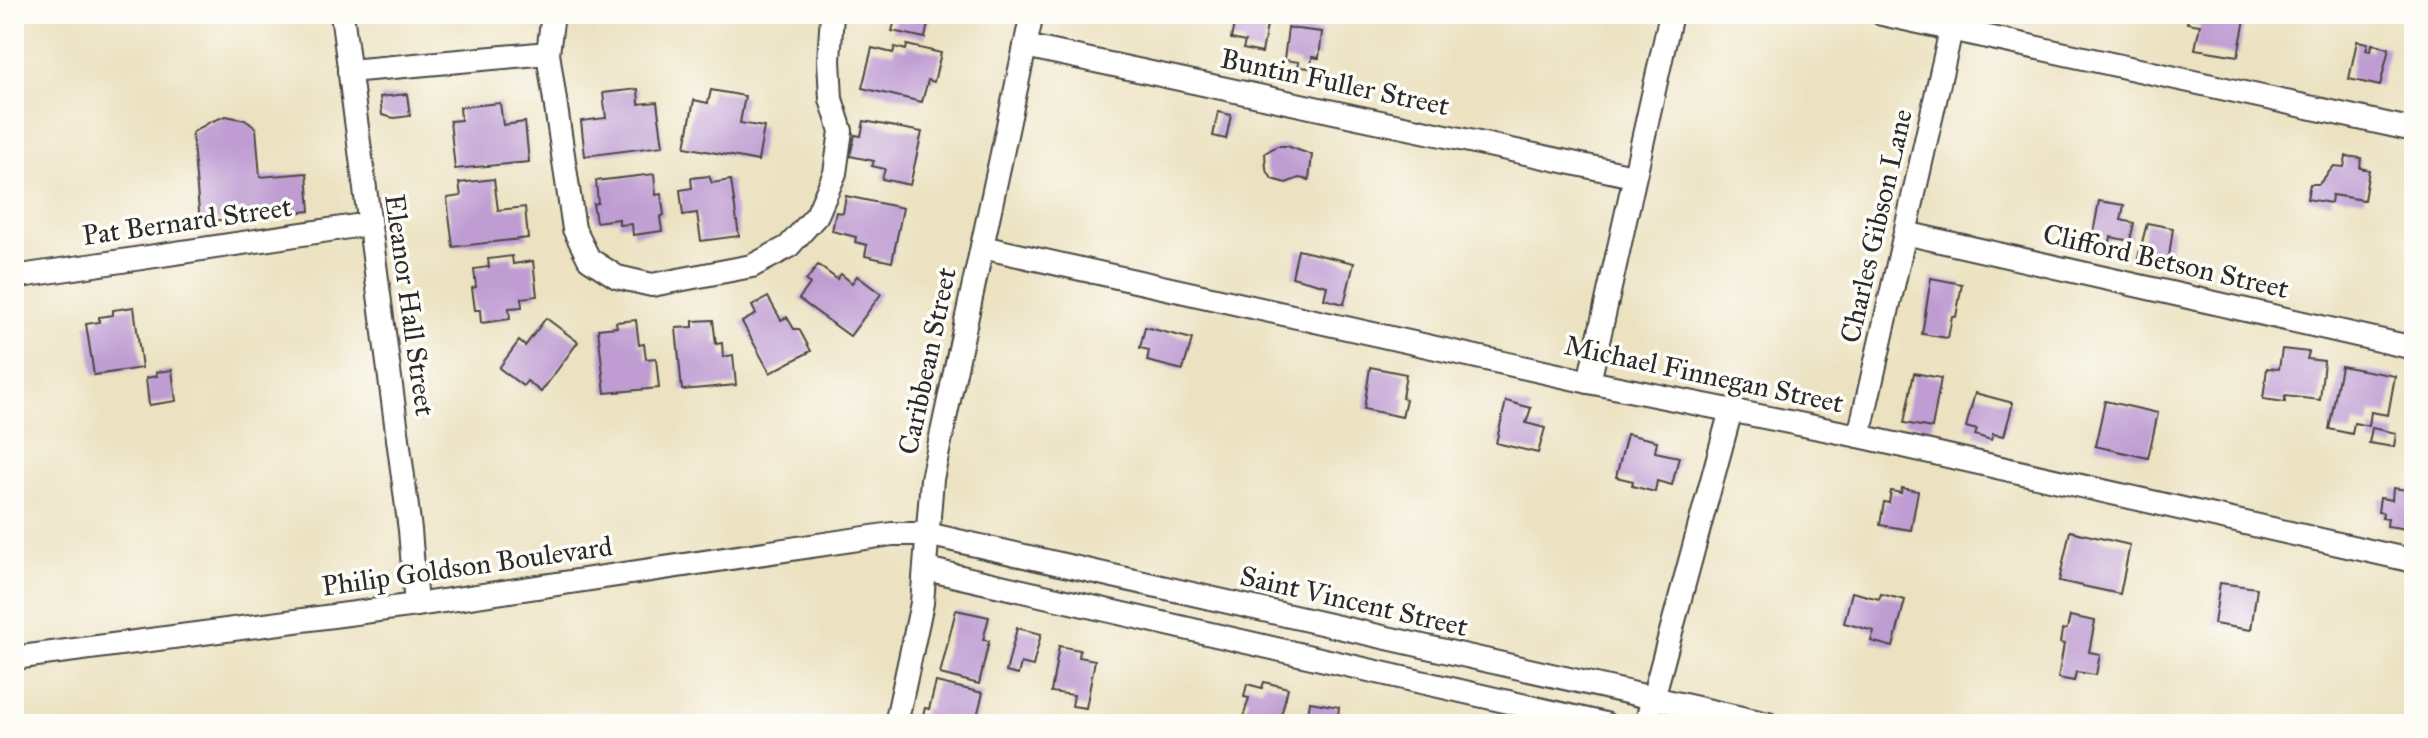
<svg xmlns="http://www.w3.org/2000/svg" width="2428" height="738" viewBox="0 0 2428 738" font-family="'IM FELL Great Primer',serif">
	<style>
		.building { fill: #bf9dd3 }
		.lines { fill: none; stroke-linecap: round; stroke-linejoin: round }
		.minor-casing { stroke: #484642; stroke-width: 26 }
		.minor { stroke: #fff; stroke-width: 22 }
		.labels { text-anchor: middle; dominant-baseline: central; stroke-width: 7; stroke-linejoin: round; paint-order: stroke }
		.street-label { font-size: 28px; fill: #2b2b2b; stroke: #fdfcf7 }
	</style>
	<rect width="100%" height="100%" fill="#fdfcf7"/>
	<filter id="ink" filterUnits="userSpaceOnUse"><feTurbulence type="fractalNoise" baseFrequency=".0125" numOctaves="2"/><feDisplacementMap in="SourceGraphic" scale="16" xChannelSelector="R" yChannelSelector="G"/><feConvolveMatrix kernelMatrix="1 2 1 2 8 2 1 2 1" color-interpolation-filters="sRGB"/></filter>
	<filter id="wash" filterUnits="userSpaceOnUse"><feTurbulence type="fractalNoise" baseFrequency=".006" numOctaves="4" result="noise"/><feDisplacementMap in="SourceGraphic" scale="32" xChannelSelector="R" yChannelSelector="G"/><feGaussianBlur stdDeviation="1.8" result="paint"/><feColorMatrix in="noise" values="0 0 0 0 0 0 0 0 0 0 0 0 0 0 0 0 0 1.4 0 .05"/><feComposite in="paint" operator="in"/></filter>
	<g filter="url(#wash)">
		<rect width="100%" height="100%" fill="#ece2c1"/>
		<g id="blocks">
			<g class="building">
				<path d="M885,14h45l-5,24 -33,-7 3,-11 -11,-2z"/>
				<path d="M1236,14h33l-7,39 -19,-4 2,-7 -14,-3z"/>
				<path d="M2189,14h57l-8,42 -43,-7 5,-24 -13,-2z"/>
				<path d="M1288,28l34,4 -3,26 -7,-1 -1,11 -13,-1 1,-5 -15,-2z"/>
				<path d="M2357,41l11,2 -2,7 5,1 1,-7 17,4 -9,38 -31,-7z"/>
				<path d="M907,45l34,8 -7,29 -6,-2 -6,22 -60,-14 10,-40 21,5 2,-6 11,3z"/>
				<path d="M638,89l1,15 18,-2 6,44 -78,10 -4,-35 25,-3 -3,-25z"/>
				<path d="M711,90l34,6 -5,27 24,4 -6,34 -73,-14 9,-47 14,3z"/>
				<path d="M407,94l3,22 -16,2 -12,-3 -2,-18z"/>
				<path d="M500,103l3,22 22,-3 4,40 -74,7 -5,-48 11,-1 -1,-13z"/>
				<path d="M1218,112l13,3 -5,24 -13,-3z"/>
				<path d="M226,116l19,4 11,8 4,49 47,-4 3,38 -110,11 -8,-89 18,-11z"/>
				<path d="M864,121l58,11 -12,53 -28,-6 3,-10 -13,-3 2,-5 -24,-5 5,-21 6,1z"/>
				<path d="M1277,146h10l25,9 -3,25 -10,-2 -13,5 -14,-4 -6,-10 -1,-16z"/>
				<path d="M2346,156l15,2 -1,10 9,2 -5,30 -32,-5 -1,8 -24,-4 3,-15h9l15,-18 10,1z"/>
				<path d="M654,174l2,21 5,-1 3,21 -4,2 2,14 -29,4 -1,-11 -13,1v-6l-23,3 -3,-18 5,-1 -2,-22z"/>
				<path d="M709,176l3,7 19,-3 8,56 -38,5 -4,-28 -14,2 -3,-25 12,-2 -1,-10z"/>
				<path d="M494,179l4,31 27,-3 3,31 -75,9 -6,-49 14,-2 -2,-13z"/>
				<path d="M846,196l57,12 -11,54 -27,-6 2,-11 -12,-3 1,-5 -24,-6 4,-19 7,1z"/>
				<path d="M2099,201l25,4 -3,15 13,3 -4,18 -19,-4 -1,5 -7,-1 1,-5 -11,-2z"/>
				<path d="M2147,223l26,5 -5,36 -30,-6z"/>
				<path d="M1298,250l56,13 -10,41 -20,-5 3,-13 -35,-9z"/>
				<path d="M512,256l1,8 20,-3 4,35 -16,2 1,9 -13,1 1,11 -29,4 -1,-13h-5l-3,-22 4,-1 -2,-18 15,-2 -1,-8z"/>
				<path d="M818,265l19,14 4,-5 11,9 5,-7 24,18 -31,42 -51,-37 11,-15 -4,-3z"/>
				<path d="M1931,278l31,6 -6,33 -4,-1 -4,22 -26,-4z"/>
				<path d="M768,297l13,23 6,-3 7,12h5l12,22 -41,22 -28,-51 14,-8 -4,-8z"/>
				<path d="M134,307l8,61 -48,7 -8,-51 13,-2v-5l14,-2v-5z"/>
				<path d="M546,318l32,24 -37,50 -14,-11 -4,5 -24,-18 20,-27 6,5z"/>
				<path d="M636,320l3,25 5,-1 2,15 10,-1 3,30 -54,5 -7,-64 19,-2 -1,-5z"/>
				<path d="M713,320l3,24 6,-1 1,14 10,-2 3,30 -54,5 -6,-62 17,-1v-6z"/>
				<path d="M1145,327l47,12 -9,31 -36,-9 2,-11 -9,-2z"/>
				<path d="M2282,349l27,3 -2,7 17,2 -4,39 -35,-4v6l-22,-3 4,-31 12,1z"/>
				<path d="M2341,366l54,10 -7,39 -17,-3 -2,14 -15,-3 -2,11 -23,-5z"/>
				<path d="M1370,367l36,7 -4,24 4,1 -4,18 -38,-8z"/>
				<path d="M172,370l4,31 -27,4 -3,-27 11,-2 -1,-4z"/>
				<path d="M1914,373l27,5 -9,50 -28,-5z"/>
				<path d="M1975,393l38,10 -9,33 -11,-2 -2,6 -16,-5 2,-5 -11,-3z"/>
				<path d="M1506,401l25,7 -5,15 19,5 -7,25 -42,-10z"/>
				<path d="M2105,401l53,12 -10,45 -53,-12z"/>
				<path d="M2372,428l24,5 -2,14 -25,-4z"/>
				<path d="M1627,434l30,7 -2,11 24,5 -7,28 -15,-4 -2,11 -23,-6 1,-5 -17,-4z"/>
				<path d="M1902,488l16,3 -7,39 -31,-5 4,-23 5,1 2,-12 10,2z"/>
				<path d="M2393,488l21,3v39l-27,-4 1,-8h-6l1,-5 -5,-1 2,-14 12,2z"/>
				<path d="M2070,531l60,14 -10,49 -61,-13z"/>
				<path d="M2220,583l37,5 -6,42 -37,-6z"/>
				<path d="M1852,592l27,7 2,-5 24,6 -12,47 -22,-6 3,-10 -30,-8z"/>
				<path d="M956,610l33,7 -6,23 6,1 -10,43 -39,-10z"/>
				<path d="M2070,616l25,5 -6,31 11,2 -4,21 -20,-3 -2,9 -16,-3 6,-34 -4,-1 2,-13 5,-1z"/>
				<path d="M1017,628l24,6 -8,32 -12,-3 -3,12 -12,-3z"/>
				<path d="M1059,646l21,4 -1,7 16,3 -9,48 -14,-2 2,-11 -23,-3z"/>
				<path d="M936,682l47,11 -8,31h-49l1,-5 -5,-1 3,-10 4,1z"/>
				<path d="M1264,682l24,6 -9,36h-38l8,-26 -5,-1 3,-13 15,4z"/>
				<path d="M1310,702l29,5 -1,9 21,1 -1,7h-52z"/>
			</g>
		</g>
	</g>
	<g filter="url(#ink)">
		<use href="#blocks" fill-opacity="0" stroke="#484642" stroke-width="2"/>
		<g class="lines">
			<defs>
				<g id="minor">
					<path d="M342,14l68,516 6,75"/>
					<path d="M553,14l-5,39 26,176 15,30 28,18 35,8 100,-19 36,-19 29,-32 18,-42 6,-42 -10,-32 -2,-39 3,-46"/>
					<path d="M1882,14l532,116"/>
					<path d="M1025,46l608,130"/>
					<path d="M349,71l199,-18"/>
					<path d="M1905,233l509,115"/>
					<path d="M982,247l607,135 270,54 555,125"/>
					<path d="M14,277l355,-53"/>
					<path d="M1589,382l82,-368"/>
					<path d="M1859,436l92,-406"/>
					<path d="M926,569l679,155"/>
					<path d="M14,658l402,-53 476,-71h35l841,190"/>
					<path d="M896,724l26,-121 10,-124 100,-465"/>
					<path d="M1646,724l85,-314"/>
				</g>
			</defs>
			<use href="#minor" class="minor-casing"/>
			<use href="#minor" class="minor"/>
		</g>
	</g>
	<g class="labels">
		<g class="street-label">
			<text transform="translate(1335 82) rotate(12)">Buntin Fuller Street</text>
			<text transform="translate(187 221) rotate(-8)">Pat Bernard Street</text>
			<text transform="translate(1876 226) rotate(-77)">Charles Gibson Lane</text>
			<text transform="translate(2166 261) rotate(13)">Clifford Betson Street</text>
			<text transform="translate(410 305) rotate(82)">Eleanor Hall Street</text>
			<text transform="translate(927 361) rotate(-78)">Caribbean Street</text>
			<text transform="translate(1704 374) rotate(12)">Michael Finnegan Street</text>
			<text transform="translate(467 566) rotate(-8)">Philip Goldson Boulevard</text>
			<text transform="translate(1354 601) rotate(13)">Saint Vincent Street</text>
		</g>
	</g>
	<rect width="2428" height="738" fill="none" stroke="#fdfcf7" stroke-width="48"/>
</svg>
